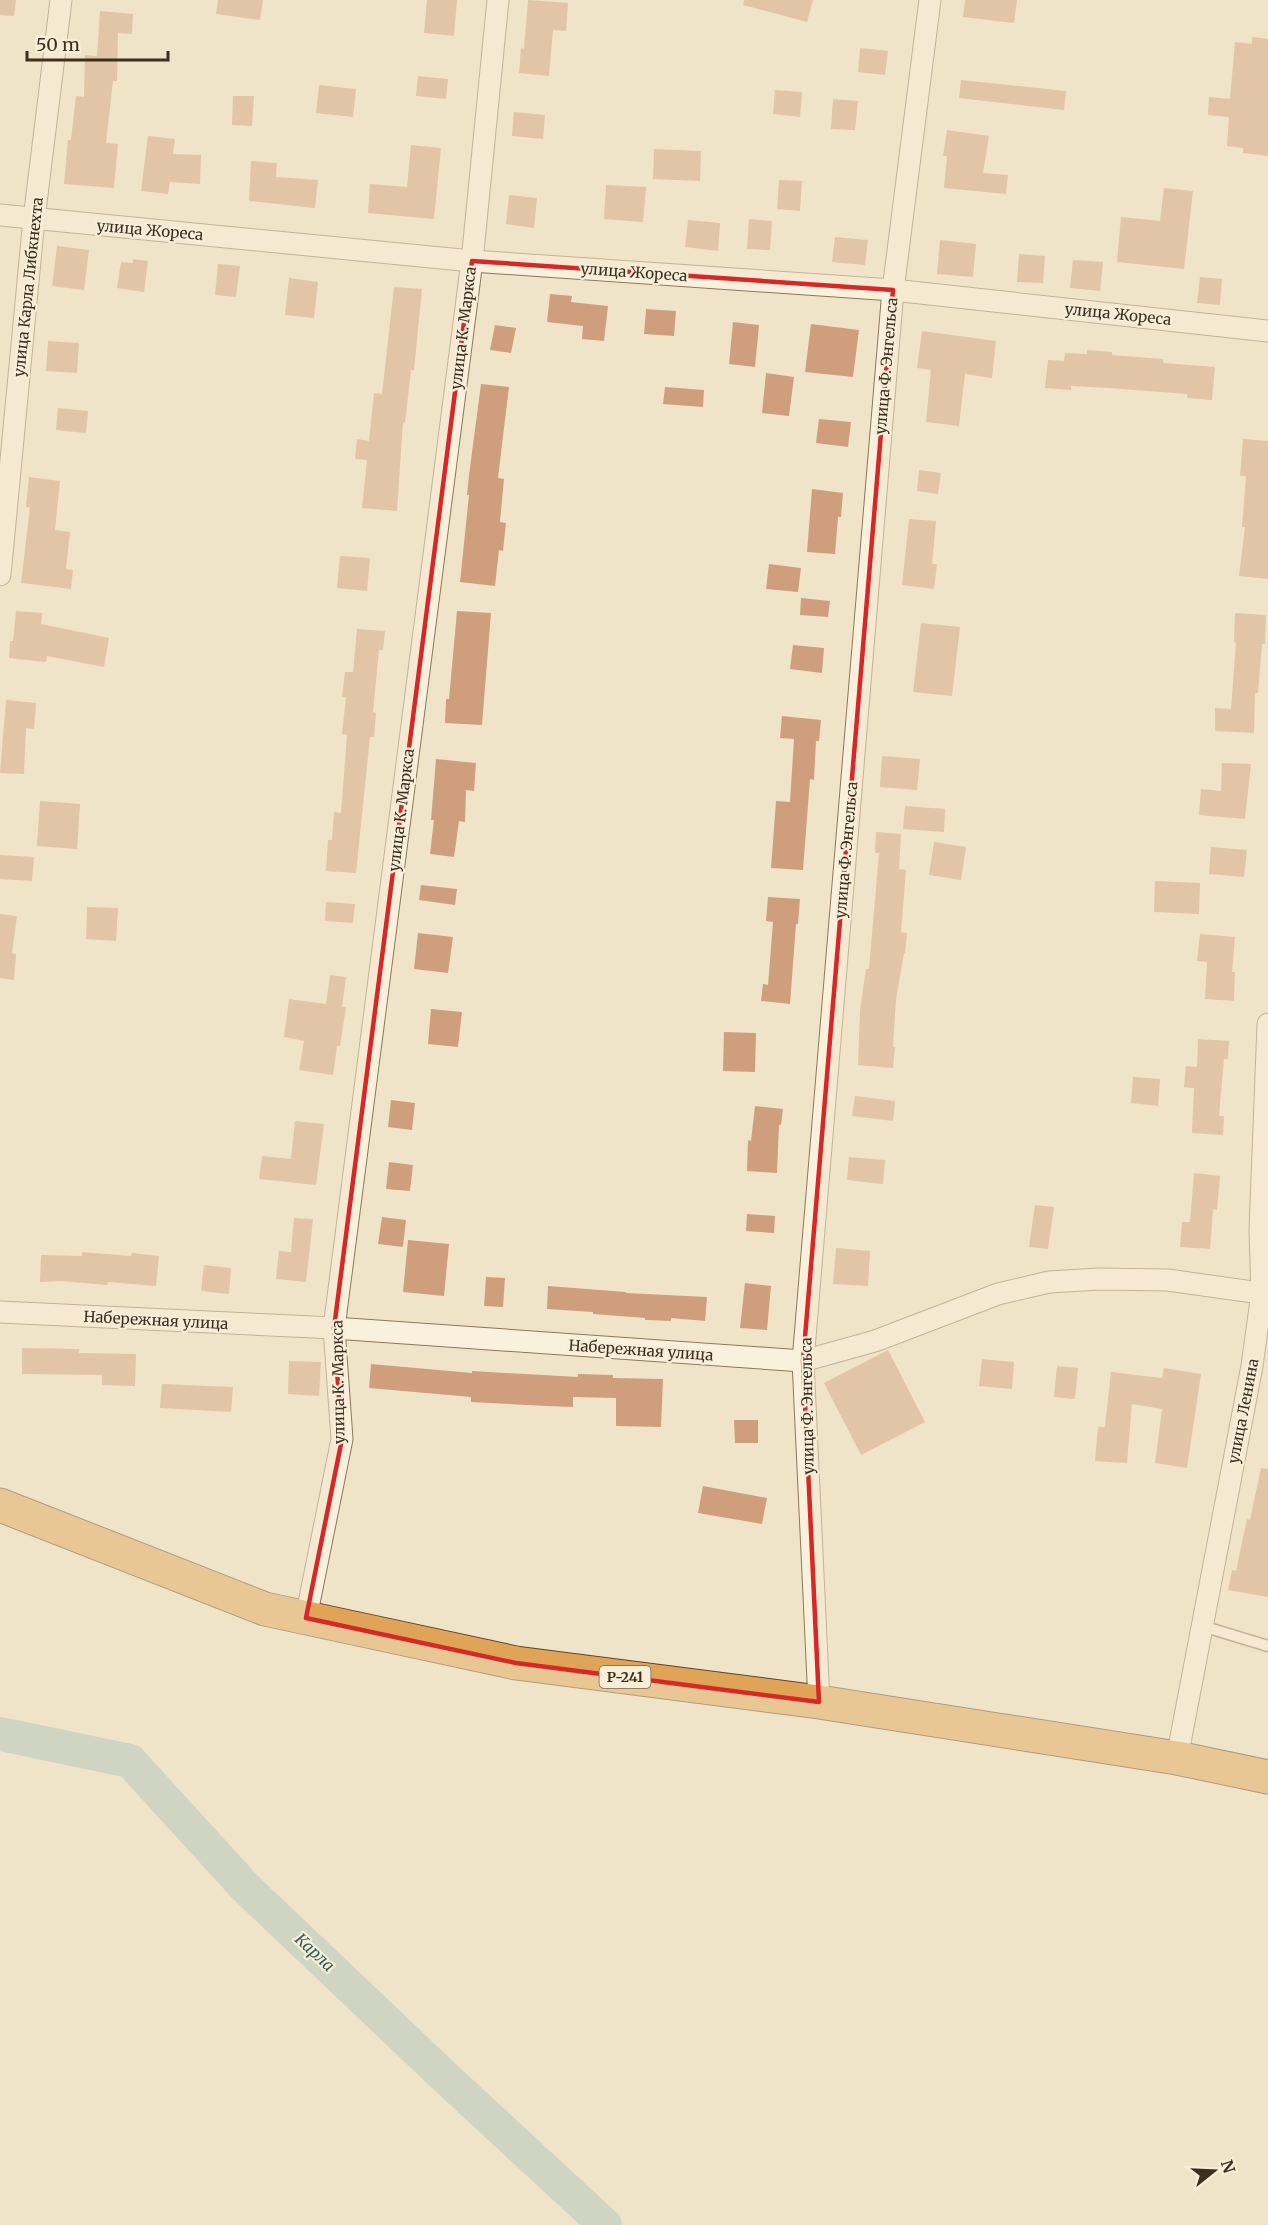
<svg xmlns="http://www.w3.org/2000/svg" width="1268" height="2225" viewBox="0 0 1268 2225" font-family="Merriweather,serif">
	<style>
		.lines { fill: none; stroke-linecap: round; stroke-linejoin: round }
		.river { stroke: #a9c4bc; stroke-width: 34 }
		.building { fill: #cf9f7d }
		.lane-casing { stroke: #8d765c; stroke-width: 13 }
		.street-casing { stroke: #8d765c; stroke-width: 23 }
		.highway-casing { stroke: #5b4430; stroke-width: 35 }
		.lane { stroke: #faf1dc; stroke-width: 10 }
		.street { stroke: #faf1dc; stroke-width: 21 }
		.highway { stroke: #e0a458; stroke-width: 33 }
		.marked { fill: none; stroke: #d62828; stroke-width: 4.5; stroke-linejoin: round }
		.labels { text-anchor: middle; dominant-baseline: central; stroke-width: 4.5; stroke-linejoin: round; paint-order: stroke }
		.shield { fill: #f7eed8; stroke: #756857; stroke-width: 1.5 }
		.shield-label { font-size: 14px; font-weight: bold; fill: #3d2e20 }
		.street-label { font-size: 15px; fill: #3d2e20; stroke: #f7eed8 }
		.water-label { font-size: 16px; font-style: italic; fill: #2f5d5a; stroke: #f7eed8 }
	</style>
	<rect width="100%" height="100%" fill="#f0e4c8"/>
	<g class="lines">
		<path class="river" d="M0,1734l130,27 116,127 200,190 159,147"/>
	</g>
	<g class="building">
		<path d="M0,0h16l-2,16 -14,-1z"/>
		<path d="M218,0h45l-3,20 -44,-6z"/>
		<path d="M427,0h30l-3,36 -30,-3z"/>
		<path d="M528,0l40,3 -2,28 -13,-1 -4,46 -30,-3 2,-25 3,1z"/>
		<path d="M744,0h69l-6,22 -64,-17z"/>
		<path d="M965,0h52l-3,23 -51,-6z"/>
		<path d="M100,11l33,3 -1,20 -14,-1 -1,48h-4l-7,62 12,1 -4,44 -50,-4 4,-44h3l5,-44 8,1 1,-42 12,1z"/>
		<path d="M1252,37l16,2v117l-25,-3v-5l-16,-2 2,-29 -21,-2 1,-18 21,2 5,-57 17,2z"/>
		<path d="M860,48l28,3 -3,24 -27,-3z"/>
		<path d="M418,76l30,3 -2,20 -30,-3z"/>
		<path d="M961,80l105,11 -2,19 -105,-12z"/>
		<path d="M319,85l37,4 -3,28 -37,-4z"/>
		<path d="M775,90l27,2 -2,25 -27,-3z"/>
		<path d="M233,96h21l-2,30 -20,-1z"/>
		<path d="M833,99l25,2 -3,29 -24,-1z"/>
		<path d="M514,112l31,3 -2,24 -31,-3z"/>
		<path d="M947,130l42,6 -6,37 25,2 -2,19 -62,-6 3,-32h-4z"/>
		<path d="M148,136l27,3 -2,15 28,1 -1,29 -30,-2 -2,12 -27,-3z"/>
		<path d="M411,145l30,3 -7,71 -66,-6 2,-29 37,3z"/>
		<path d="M654,149l47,2 -1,30 -47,-2z"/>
		<path d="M251,161l26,2 -1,14 42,3 -3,28 -66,-7z"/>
		<path d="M779,180l23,1 -2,30 -23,-2z"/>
		<path d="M606,185l40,2 -3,35 -39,-3z"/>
		<path d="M1164,188l29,3 -9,78 -67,-7 4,-45 39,4z"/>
		<path d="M509,195l28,3 -3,30 -28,-4z"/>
		<path d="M749,219l23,2 -2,29 -23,-1z"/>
		<path d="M688,220l32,3 -2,28 -33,-4z"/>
		<path d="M835,237l33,3 -3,25 -33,-3z"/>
		<path d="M940,240l36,4 -3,33 -36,-3z"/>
		<path d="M57,246l32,4 -5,40 -32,-4z"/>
		<path d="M1019,254l26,2 -2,27 -26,-1z"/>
		<path d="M133,259l15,2 -4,31 -27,-4 4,-26 12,1z"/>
		<path d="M1073,260l30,2 -3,29 -30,-3z"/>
		<path d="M218,264l22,2 -4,31 -21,-2z"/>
		<path d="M1200,277l22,2 -2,26 -23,-2z"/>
		<path d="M289,278l29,4 -4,36 -29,-3z"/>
		<path d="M394,287l28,2 -8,81h-3l-6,53 -2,-1 -6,89 -35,-3 5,-48 -12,-1 2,-20 12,2 5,-48 8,1z"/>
		<path d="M550,294l22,2 -1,6 37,4 -4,35 -22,-2 1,-13 -36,-4z"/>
		<path d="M646,309l30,2 -2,25 -30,-2z"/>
		<path d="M733,322l26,3 -4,42 -26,-3z"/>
		<path d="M811,324l48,6 -6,47 -48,-5z"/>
		<path d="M495,325l21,3 -5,25 -21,-3z"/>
		<path d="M922,331l74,10 -4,37 -27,-4 -6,52 -33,-4 5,-52 -14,-2z"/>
		<path d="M48,341l31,2 -2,30 -31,-2z"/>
		<path d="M1087,350l25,2v3l51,4v4l52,4 -3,33 -25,-2v-4l-78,-6 -38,-2v4l-26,-2 3,-28 16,1 1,-8 22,1z"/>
		<path d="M766,373l28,4 -5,39 -27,-3z"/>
		<path d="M481,384l28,3 -11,91 6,1 -4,43 6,1 -3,28 -4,-1 -4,36 -35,-4 9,-87h-2l2,-20z"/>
		<path d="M665,387l39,3 -1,17 -40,-3z"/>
		<path d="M58,408l30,3 -2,22 -30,-3z"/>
		<path d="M819,419l32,3 -3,25 -32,-4z"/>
		<path d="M1243,439l25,2v138l-29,-3 6,-49h-3l4,-51h-6z"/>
		<path d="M919,470l22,3 -3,21 -21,-3z"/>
		<path d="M29,477l31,4 -5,49 15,2 -4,37 7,1 -2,19 -50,-6 9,-76h-4z"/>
		<path d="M812,489l31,4 -2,24h-3l-3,37 -28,-2z"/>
		<path d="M909,519l27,2 -4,43h5l-3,25 -32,-4z"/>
		<path d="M340,556l30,2 -3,33 -30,-3z"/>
		<path d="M769,564l32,4 -3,24 -32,-3z"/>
		<path d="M801,598l29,3 -2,16 -28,-2z"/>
		<path d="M16,611l26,2 -1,11 68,14 -5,29 -57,-11 -1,6 -37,-4 1,-17h3z"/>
		<path d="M457,611l34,2 -9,112 -37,-2 1,-24h3z"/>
		<path d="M1235,613l31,2 -1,29h-3l-4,49h-3l-1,40 -39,-2v-23l16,1 5,-66 -2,-1z"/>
		<path d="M921,623l39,4 -8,69 -39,-4z"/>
		<path d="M357,629l28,2 -2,19h-4l-6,62 3,1 -2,24h-4l-14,136 -30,-2 2,-31h4l2,-28 7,1 6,-78 -5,-1 4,-37h-4l3,-25h8z"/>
		<path d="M793,645l31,3 -2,25 -32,-4z"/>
		<path d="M6,700l30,3 -2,26 -8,-1 -2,46 -24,-1z"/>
		<path d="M782,716l39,4 -2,21h-3l-2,39 -4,-1 -7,91 -32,-2 5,-67 14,1 4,-63 -14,-1z"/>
		<path d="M882,756l38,3 -3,31 -37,-3z"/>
		<path d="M436,759l40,4 -2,28 -8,-1 -1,32 -6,-1 -5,36 -24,-3 4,-34h-3z"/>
		<path d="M1222,763l29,1 -6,55 -46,-4 2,-26 20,2z"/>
		<path d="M40,801l40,3 -3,45 -40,-3z"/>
		<path d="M905,806l40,3 -1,23 -41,-3z"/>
		<path d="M876,832l25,2 -2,35 7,1 -5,62 6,1 -2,20h-1l-8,46 -3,48h2l-2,21 -35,-3 2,-55 6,-41h3l10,-116h-4z"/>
		<path d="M934,842l32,5 -5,33 -32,-5z"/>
		<path d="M1211,847l36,3 -3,27 -35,-3z"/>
		<path d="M0,855l34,2 -2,24 -32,-2z"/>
		<path d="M1155,881l45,2 -1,31 -45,-2z"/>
		<path d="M421,885l36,4 -2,16 -36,-5z"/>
		<path d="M768,897l32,2 -2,25h-2l-6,80 -29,-3 2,-17 5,1 5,-63 -7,-1z"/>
		<path d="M326,902l29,2 -2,19 -28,-2z"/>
		<path d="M87,907l31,1 -2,33 -30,-2z"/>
		<path d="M0,914l17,2 -5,37 4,1 -2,26 -14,-2z"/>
		<path d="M418,933l35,4 -5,36 -34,-4z"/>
		<path d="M1200,934l35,3 -3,35h3l-1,29 -29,-2 2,-37 -10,-1z"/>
		<path d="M330,975l16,2 -4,30h4l-6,39h-3l-4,29 -34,-5 5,-29 -20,-4 5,-38 37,5z"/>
		<path d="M431,1009l31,3 -4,35 -30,-3z"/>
		<path d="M724,1032l32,1 -1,39 -32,-1z"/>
		<path d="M1198,1039l31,2 -1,18h-4l-5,57h5l-1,19 -31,-2 2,-45 -10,-1 2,-21 11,1z"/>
		<path d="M1133,1077l27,2 -2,27 -27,-3z"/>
		<path d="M855,1096l40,5 -2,20 -41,-5z"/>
		<path d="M391,1100l24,3 -3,27 -24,-3z"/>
		<path d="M755,1106l28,3 -2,16h-2l-2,48 -30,-2 1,-31 3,1z"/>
		<path d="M295,1121l29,3 -8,61 -57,-6 3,-23 29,3z"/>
		<path d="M849,1157l36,3 -2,24 -36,-4z"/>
		<path d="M389,1162l24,3 -3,26 -24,-2z"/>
		<path d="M1194,1173l26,3 -3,34 -4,-1 -3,40 -30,-2 2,-25h8z"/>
		<path d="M1035,1205l19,2 -6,42 -19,-2z"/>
		<path d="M747,1214l28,2 -1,17 -28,-2z"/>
		<path d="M382,1217l24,3 -3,27 -25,-3z"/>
		<path d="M294,1218l19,1 -7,63 -30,-3 3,-28 12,1z"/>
		<path d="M408,1240l41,4 -5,52 -41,-4z"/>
		<path d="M836,1248l34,3 -2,35 -35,-2z"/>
		<path d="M82,1252l49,4 1,-3 27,3 -3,30 -48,-4 -1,3 -46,-4 -21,1 1,-27 41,1z"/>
		<path d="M204,1265l27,3 -2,26 -28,-3z"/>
		<path d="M486,1277l19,1 -2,29 -19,-1z"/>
		<path d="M745,1283l26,3 -4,44 -27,-2z"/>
		<path d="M548,1286l78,6v1l81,4 -2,24 -34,-3v3l-26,-1v-2l-52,-4v-2l-46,-3z"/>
		<path d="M22,1348l57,1v4l57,1 -1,32 -33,-1v-10l-80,-1z"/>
		<path d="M888,1350l37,72 -64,33 -37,-72z"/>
		<path d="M982,1359l32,3 -2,27 -33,-3z"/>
		<path d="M289,1361l32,1 -2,34 -31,-2z"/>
		<path d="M371,1364l101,9v-2l106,6v-3l35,1v3l50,1 -2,48 -45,-1v-28l-43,-1v10l-27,-1 -75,-4v-5l-102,-9z"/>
		<path d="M1057,1366l21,2 -3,31 -21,-2z"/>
		<path d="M1164,1368l37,6 -14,94 -32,-5 7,-54 -30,-5 -5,59 -32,-2 3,-34h7l6,-55 51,6z"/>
		<path d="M162,1384l71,3 -2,25 -71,-4z"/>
		<path d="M734,1420h24v23h-23z"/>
		<path d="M1261,1468l7,1v128l-40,-7 4,-20 4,1 11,-52 3,1z"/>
		<path d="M703,1486l64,12 -5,26 -64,-11z"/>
	</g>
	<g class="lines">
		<defs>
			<path id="lane" d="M1202,1626l66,20"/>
			<g id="street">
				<path d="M0,215l472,46 421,29 375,41"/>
				<path d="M0,575l34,-356 27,-219"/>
				<path d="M0,1312l334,16 469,33 72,-20 123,-47 51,-12 50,-3 69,1 100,14"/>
				<path d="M306,1618l36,-179 -8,-111 138,-1067 26,-261"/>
				<path d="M819,1702l-16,-341 90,-1071 37,-290"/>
				<path d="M1177,1758l75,-392 10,-73 -2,-63 8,-206"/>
			</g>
			<path id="highway" d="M0,1505l265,104 251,54 303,39 358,56 91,19"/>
		</defs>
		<use href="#lane" class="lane-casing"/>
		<use href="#street" class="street-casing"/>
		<use href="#highway" class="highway-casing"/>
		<use href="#lane" class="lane"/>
		<use href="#street" class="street"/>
		<use href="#highway" class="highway"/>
	</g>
	<path d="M0 0H1268V2225H0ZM472,261l421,29 -90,1071 16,341 -303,-39 -210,-45 36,-179 -8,-111z" fill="#f0e4c8" fill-opacity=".55" fill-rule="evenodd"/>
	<path class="marked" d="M472,261l421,29 -90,1071 16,341 -303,-39 -210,-45 36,-179 -8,-111z"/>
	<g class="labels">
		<rect class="shield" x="599.5" y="1666" width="51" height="22" rx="4.5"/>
		<g class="shield-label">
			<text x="625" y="1677">Р-241</text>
		</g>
		<g class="street-label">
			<text transform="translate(150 230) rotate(5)">улица Жореса</text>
			<text transform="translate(634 272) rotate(4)">улица Жореса</text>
			<text transform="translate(28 287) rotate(-84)">улица Карла Либкнехта</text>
			<text transform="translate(1118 314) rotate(6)">улица Жореса</text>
			<text transform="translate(463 328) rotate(-83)">улица К. Маркса</text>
			<text transform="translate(886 366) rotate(-85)">улица Ф. Энгельса</text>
			<text transform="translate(401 810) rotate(-83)">улица К. Маркса</text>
			<text transform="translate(846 850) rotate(-85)">улица Ф. Энгельса</text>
			<text transform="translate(156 1320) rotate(3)">Набережная улица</text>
			<text transform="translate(641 1350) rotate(4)">Набережная улица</text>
			<text transform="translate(338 1382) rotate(-91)">улица К. Маркса</text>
			<text transform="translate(807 1406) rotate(-91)">улица Ф. Энгельса</text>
			<text transform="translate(1243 1411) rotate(-79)">улица Ленина</text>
		</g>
		<g class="water-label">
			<text transform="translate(315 1952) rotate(43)">Карла</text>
		</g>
	</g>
	<g transform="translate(1214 2171) rotate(72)" stroke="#f7eed8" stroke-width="4.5" paint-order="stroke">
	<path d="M0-4.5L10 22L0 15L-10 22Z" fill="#3d2e20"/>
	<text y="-9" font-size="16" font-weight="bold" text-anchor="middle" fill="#3d2e20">N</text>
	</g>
	<path d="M27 51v9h141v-9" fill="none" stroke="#3d2e20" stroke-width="3"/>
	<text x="36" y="51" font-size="18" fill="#3d2e20" stroke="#f7eed8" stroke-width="4.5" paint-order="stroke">50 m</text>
</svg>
